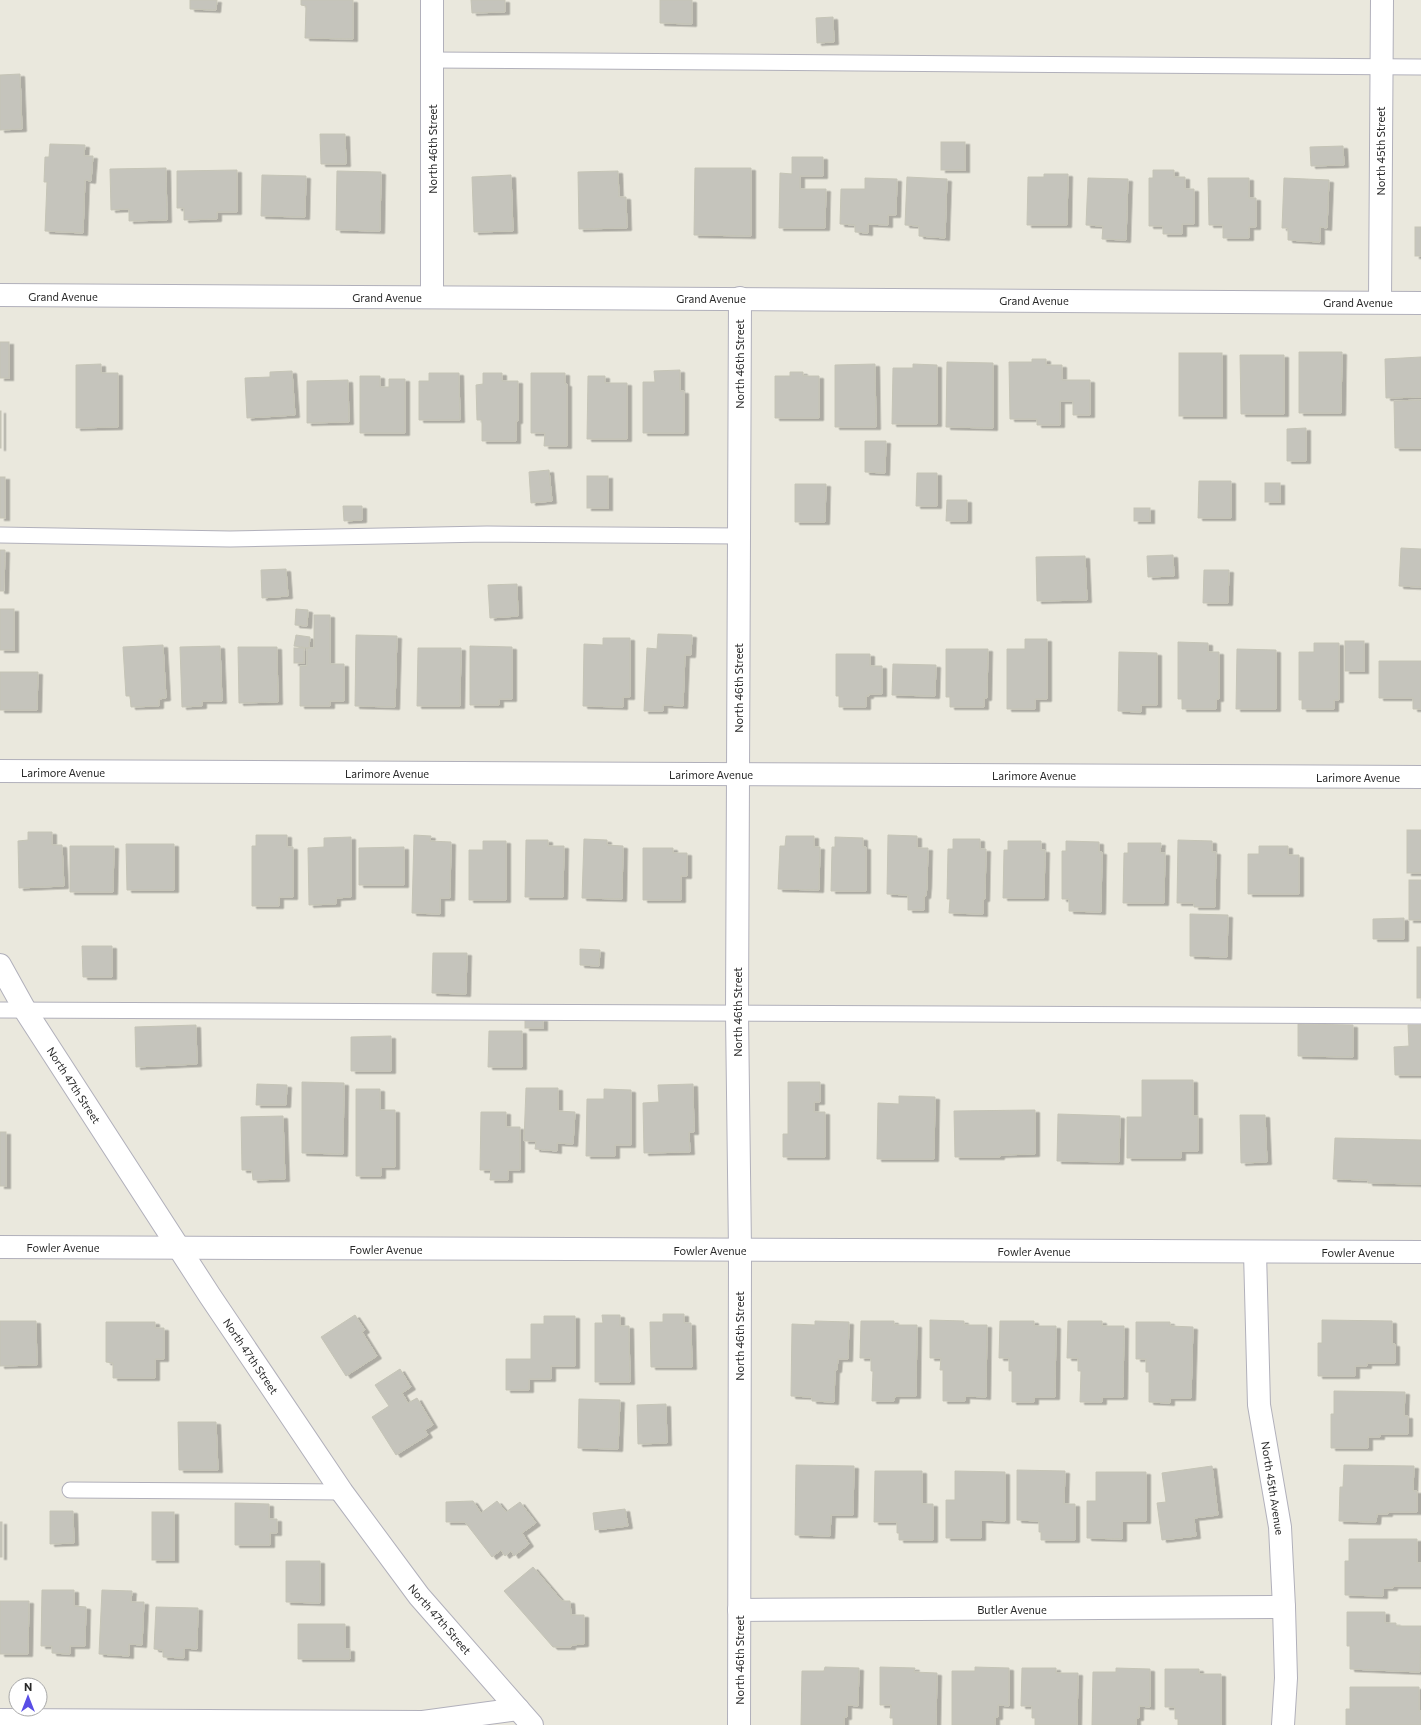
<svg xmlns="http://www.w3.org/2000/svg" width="1421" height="1725" viewBox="0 0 1421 1725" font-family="Commissioner,sans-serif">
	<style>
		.building { fill: #c5c4bc; stroke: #c5c4b6; filter: url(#shadow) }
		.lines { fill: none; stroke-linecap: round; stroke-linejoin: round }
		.service-casing { stroke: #b1b0bb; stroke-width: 17 }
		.minor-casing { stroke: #b1b0bb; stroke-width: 24 }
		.service { stroke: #fff; stroke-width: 15 }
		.minor { stroke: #fff; stroke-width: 22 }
		.labels { text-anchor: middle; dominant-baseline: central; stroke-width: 4; stroke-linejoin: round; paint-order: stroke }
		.street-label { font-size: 11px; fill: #292929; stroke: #fff }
	</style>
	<defs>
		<filter id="shadow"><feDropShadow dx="4.5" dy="2.5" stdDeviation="0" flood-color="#0004"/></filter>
	</defs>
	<rect width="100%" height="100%" fill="#eae8dd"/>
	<g class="building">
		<path d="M190,0h27l-1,10 -26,-1z"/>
		<path d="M301,0h52v39l-48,-1 1,-32 -5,-1z"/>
		<path d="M471,0h34v12l-33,1z"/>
		<path d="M660,0h32v24l-32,-1z"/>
		<path d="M833,17l1,25 -17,1 -1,-25z"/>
		<path d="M20,74l2,55 -22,1v-55z"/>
		<path d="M320,134h25l1,30h-25z"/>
		<rect x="941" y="142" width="24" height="28"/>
		<path d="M50,144l35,1 -1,11h9l-2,25 -6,-1 -2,53 -38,-2 2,-49h-3l1,-25h4z"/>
		<path d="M1343,146l1,19 -33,1 -1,-19z"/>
		<path d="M792,157h31v19h-23v13h26l-1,39h-46l1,-55 12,1z"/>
		<path d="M166,168l1,52 -38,1v-12l-18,1 -1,-41z"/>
		<path d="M695,168h56v68l-57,-1z"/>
		<path d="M237,170v42h-20v7l-33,1v-12h-7v-37z"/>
		<path d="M1153,170h21v7h11v12h9v35h-12v10h-19v-8h-14v-48h4z"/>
		<path d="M337,171l44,1 -1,59 -44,-1z"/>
		<path d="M618,171l1,26h7l1,31 -48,1 -1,-57z"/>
		<path d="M1044,174h24l-1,51h-40l1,-48h16z"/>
		<path d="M262,175l44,1 -1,41 -44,-1z"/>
		<path d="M511,175l2,56 -39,1 -2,-55z"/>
		<path d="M907,177l40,2 -2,59 -26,-2v-10l-14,-1z"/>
		<path d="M865,178l32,1 -1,36h-8v10l-20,-1v9l-13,-1v-7l-15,-1 1,-35h24z"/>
		<path d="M1088,178l40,1 -2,61 -24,-1 1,-13 -17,-1z"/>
		<path d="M1208,178h41v20h7v29h-7v11h-26v-13h-14z"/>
		<path d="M1284,178l45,2 -2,48 -7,-1v15l-32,-2v-12h-6z"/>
		<rect x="1415" y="227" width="6" height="29"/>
		<rect x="0" y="342" width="9" height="36"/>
		<path d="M1299,352h43l-1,61h-42z"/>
		<rect x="1179" y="353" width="43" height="63"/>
		<path d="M1240,355h44v59h-43z"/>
		<path d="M1421,357v40l-35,1 -1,-39z"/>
		<path d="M1032,359h14v6h16v15h28v35h-17v-14h-13v24h-23v-6h-27l-1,-57h23z"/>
		<path d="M947,362l46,1v65l-47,-1z"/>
		<path d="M101,364v9h17v54l-42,1v-63z"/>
		<path d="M875,364l1,63h-41v-62z"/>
		<path d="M913,364l24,1v59h-45l1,-56h20z"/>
		<path d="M680,370v21h4v42h-41v-51h12l-1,-11z"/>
		<path d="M292,371l3,44 -48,3 -2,-40 25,-1v-5z"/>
		<path d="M790,372h13v4h16v42h-44v-42h15z"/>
		<path d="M429,373h30l1,47h-41v-39h10z"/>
		<path d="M483,373h19v8h16v40h-2v20h-34v-21h-5l-1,-35 7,-1z"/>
		<path d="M531,373h34v11h2v62h-23l1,-13h-14z"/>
		<path d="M360,376h20v11h9v-8h16v54h-45z"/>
		<path d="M588,376h17v7h22v56h-40z"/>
		<path d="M348,380l1,42 -42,1v-42z"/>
		<path d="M1421,400v48h-26l-1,-47z"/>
		<rect x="0" y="411" width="1" height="37"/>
		<path d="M1306,428v33h-19v-32z"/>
		<path d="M865,441h21l-1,32 -20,-1z"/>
		<path d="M549,470l3,31 -21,2 -2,-31z"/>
		<path d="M917,473h20v33h-21z"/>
		<rect x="587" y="476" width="21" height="32"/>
		<rect x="0" y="477" width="5" height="41"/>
		<path d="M1199,481h32v37h-33z"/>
		<rect x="1265" y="483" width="15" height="19"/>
		<path d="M795,484h31l-1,38h-30z"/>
		<path d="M947,500h20v21h-21z"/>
		<path d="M343,506h19v14l-18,1z"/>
		<rect x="1134" y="508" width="16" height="13"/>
		<path d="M1401,548l20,1v38l-22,-1z"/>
		<path d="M0,550h5l-1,41h-4z"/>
		<path d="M1173,555l1,21 -26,1 -1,-21z"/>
		<path d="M1085,556l2,44 -50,1 -1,-44z"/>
		<path d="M286,569l2,27 -26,2 -1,-28z"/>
		<path d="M1204,570h25l-1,33h-25z"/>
		<path d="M517,584l1,32 -28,2 -2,-33z"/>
		<rect x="0" y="609" width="14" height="41"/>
		<path d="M296,609l12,1 -1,16 -12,-1z"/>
		<path d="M314,615h16v49h14v37h-14v5h-30v-40h7v-18h7z"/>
		<path d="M658,634l34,1 -1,20h-6l-2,51 -20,-1v6h-19l3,-63 10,1z"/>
		<path d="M296,635l14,2 -1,11 -15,-2z"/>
		<path d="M356,635l41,1 -2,71 -40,-1z"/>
		<path d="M603,638h27v59h-7v10l-40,-1 1,-62 19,1z"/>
		<path d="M1025,639h22v60h-12v10h-28v-60h18z"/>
		<rect x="1345" y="641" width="19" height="30"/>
		<path d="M1178,642l30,1v9h11v47h-3v10h-34v-10h-4z"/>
		<path d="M1314,643h25v57h-5v9h-32v-9h-3v-48h15z"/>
		<path d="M163,645l3,53 -7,1v7l-28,1 -1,-11h-4l-3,-49z"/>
		<path d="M220,646l2,55h-20v5l-20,1 -2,-60z"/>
		<path d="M470,646l42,1v52h-13v6h-29z"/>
		<path d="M238,647h39l1,55 -39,1z"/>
		<rect x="294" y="648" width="10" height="15"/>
		<path d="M418,648h43l-1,58h-43z"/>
		<path d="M946,649h42l-1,49h-3v9h-34v-10h-4z"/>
		<path d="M1237,649l39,1v59h-40z"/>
		<path d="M1119,652l38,1v52h-16v7l-23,-1z"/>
		<path d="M836,654h34v12h12v28h-13v2h-3v11h-27v-11h-3z"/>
		<path d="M1379,661h42v48h-8v-11h-34z"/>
		<path d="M893,664l43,1 -1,31 -43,-1z"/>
		<path d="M0,672h38l-1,38h-37z"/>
		<rect x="1407" y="830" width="14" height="43"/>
		<path d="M28,832h24v13h10l2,41 -45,2 -1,-47 10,-1z"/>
		<path d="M256,835h31v12h6v50h-14v9h-27v-60h4z"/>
		<path d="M414,835l17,1 -1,5 21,1 -1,56h-10v16l-28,-1z"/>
		<path d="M888,835l29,1v12h11l-1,38 -1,10h-2v14h-16v-15l-21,-1z"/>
		<path d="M786,836h28v11h6l-1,43 -41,-1 2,-43h5z"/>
		<path d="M351,837v60l-15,1v6l-27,1 -1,-57 16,-1v-9z"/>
		<path d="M835,837l28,1v9h3v44h-35l1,-44h3z"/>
		<path d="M584,839l23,1v5l16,1 -1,53 -40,-1z"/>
		<path d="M953,839h27v10h6l-1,50h-2v15l-34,-1 1,-14h-3l1,-50h5z"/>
		<path d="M526,840h22v6h16l-1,51h-38z"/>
		<path d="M1178,840l34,1v11h4l-1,55h-21v-4h-17z"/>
		<path d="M483,841h23v59h-37v-50h14z"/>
		<path d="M1008,841h33v9h4l-1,48h-41l1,-48h4z"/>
		<path d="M1066,841l33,1v10h3l-1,60 -32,-1v-12h-7v-48h4z"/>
		<path d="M1128,843h33l-1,10h5l-1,50h-41l1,-50h4z"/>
		<path d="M126,844h48v46h-47z"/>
		<path d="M70,846h44l-1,46h-43z"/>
		<path d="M1259,846h29v9h11v39h-51v-40h11z"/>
		<path d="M404,847v38h-45v-37z"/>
		<path d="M643,848h30v5h14v23h-6v24h-38z"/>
		<rect x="1409" y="880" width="12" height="40"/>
		<path d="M1190,914l38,1 -1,42 -37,-1z"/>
		<path d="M1404,918v21h-31v-20z"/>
		<path d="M82,946h30v31h-29z"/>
		<rect x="1417" y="947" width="4" height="51"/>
		<path d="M580,949l20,1 -1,16 -19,-1z"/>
		<path d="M433,953h34l-1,41 -34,-1z"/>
		<rect x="525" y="1019" width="18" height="9"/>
		<path d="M1298,1024l55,1v32l-55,-1z"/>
		<path d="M196,1025l1,39 -61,3 -1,-40z"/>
		<path d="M1408,1025h13v50h-26l-1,-28 15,-1z"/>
		<path d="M489,1031h33v36h-34z"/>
		<path d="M391,1036v35h-40v-34z"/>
		<path d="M1142,1080h51v36h5v35h-17v7h-54v-41h15z"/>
		<path d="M302,1082l42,1 -1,71 -41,-1z"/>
		<path d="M788,1082h32v20h-6v10h11v45h-42v-23h5z"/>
		<path d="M257,1084l30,1 -1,20h-30z"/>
		<path d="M693,1084l1,48h-5l1,20 -46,1 -1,-50 16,-1 -1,-17z"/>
		<path d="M526,1088h32v23l17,1 -2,32 -16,-1v8l-22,-2 1,-8h-12z"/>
		<path d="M356,1089h24v21h15v57h-14v9h-25z"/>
		<path d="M604,1089l27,1v55h-16v11h-29l1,-57h17z"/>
		<path d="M899,1096l36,1 -1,62h-57l1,-56 21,1z"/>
		<path d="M1035,1110v44l-35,1v2h-45l-1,-46z"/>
		<path d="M481,1112h25v15h14v43h-12v10h-18l1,-10h-11z"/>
		<path d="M1058,1114l62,2 -1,46 -62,-1z"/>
		<path d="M1240,1115h25l2,47 -26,1z"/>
		<path d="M283,1116l2,63 -32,1 -1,-10h-10l-1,-53z"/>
		<rect x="0" y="1132" width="6" height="54"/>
		<path d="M1335,1138l86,2v44l-53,-1v-3l-35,-1z"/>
		<path d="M663,1314h21v9h7l1,44h-41l-1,-45h13z"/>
		<path d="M355,1315l10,15 -3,2 15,24 -31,20 -25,-39z"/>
		<path d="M602,1315h18v11h9l1,56h-35v-59h8z"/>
		<path d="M544,1316h31v50h-24v13h-22v11h-23v-31h25v-35h13z"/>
		<path d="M930,1320l34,1v4h23l-1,72 -21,-1v5h-22v-31h-3l1,-12h-11z"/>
		<path d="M1322,1320l70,1v23h3v19h-28v3h-12v10h-37v-33h4z"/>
		<path d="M0,1321h36l1,44 -37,1z"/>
		<path d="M815,1321l34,1 -1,37h-10l-1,11h-2l-1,32 -22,-1v-4l-21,-1 1,-72 23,1z"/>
		<path d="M861,1321h33v4h23l-1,71h-21l-1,5h-22l1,-30h-2v-13h-11z"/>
		<path d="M1000,1321h34v5h22l-1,71h-21v5h-22v-31h-3v-13h-10z"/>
		<path d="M1068,1321h34v5h22l-1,71h-21v5h-22l1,-31h-3v-13h-11z"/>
		<path d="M106,1322h49v6h9v31h-9v19h-42v-15l-7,-1z"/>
		<path d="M1136,1322h34v4l23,1 -2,71h-21v5l-21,-1v-30h-3v-13h-10z"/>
		<path d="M400,1369l11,18 -9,6 6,10 9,-5 16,27 -8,5 3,5 -32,20 -24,-38 17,-11 -14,-21z"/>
		<path d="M1334,1391l71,1 -1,24h4v18h-28v3h-12v11h-37v-34h3z"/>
		<path d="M579,1399l41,1 -2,49 -40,-1z"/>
		<path d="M666,1404l1,39 -29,1 -1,-39z"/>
		<path d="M178,1422h38l2,48h-39z"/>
		<path d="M796,1465l58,1 -1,49h-22l-1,21 -35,-1z"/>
		<path d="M1344,1465l70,1 -1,25h4v21h-29v2h-11l-1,8 -37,-1 1,-34h3z"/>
		<path d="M1212,1466l6,49 -24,3 2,18 -34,4 -5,-37 9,-1 -4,-29z"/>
		<path d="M1017,1470l48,1 -1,33h11v36h-34v-8h-2v-11l-22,-1z"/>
		<path d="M875,1471h47v33h11v36h-34v-7h-2v-11h-23z"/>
		<path d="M955,1471l50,1v49l-24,-1v18h-35v-38h9z"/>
		<path d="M1096,1472h50v49h-24v18l-35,-1v-37h9z"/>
		<path d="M473,1501l8,12 16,-12 9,11 14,-10 16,21 -14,10 7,11 -15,12 -3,-5 -6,5 -4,-6 -9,7 -27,-35h-19v-20z"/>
		<path d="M235,1503l34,1v15h8v14h-7v12h-35z"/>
		<path d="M625,1509l3,17 -33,4 -2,-17z"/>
		<path d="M50,1511h23l1,32 -24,1z"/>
		<rect x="152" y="1512" width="22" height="48"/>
		<rect x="0" y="1522" width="2" height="35"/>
		<path d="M1349,1539h68v24h4v23h-28v2h-10v8l-38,-1v-34h4z"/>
		<path d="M286,1561h34v42l-34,-1z"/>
		<path d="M533,1567l29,34h8l1,14h13v29l-13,1v2h-18l-49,-56z"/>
		<path d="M42,1590h32v16l12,1 -1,39h-15v8l-18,-1v-7h-11z"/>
		<path d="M102,1590l30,1 -1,11h13l-2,43 -13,-1v12l-30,-2z"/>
		<path d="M0,1601h29l-1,53h-28z"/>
		<path d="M156,1607l42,1 -1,41 -13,-1v10l-21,-1v-7l-9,-1z"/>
		<path d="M1347,1612h38v11h11v3h25l-1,46 -70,-3v-23h-3z"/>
		<path d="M298,1624h47v25h5v10h-52z"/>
		<path d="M825,1667l34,1 -1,38 -11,-1v12h-3v8h-43l1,-54h22z"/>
		<path d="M880,1667l35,1 -1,4 23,1 -1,52h-43v-7h-3l1,-13h-11z"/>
		<path d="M975,1667l34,1v38l-11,-1v12h-3v8h-43v-54h23z"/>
		<path d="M1022,1668h34v5h22l-1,52h-42v-7h-3v-12h-11z"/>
		<path d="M1116,1668l34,1v38l-11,-1v12h-3v7h-44l1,-53h23z"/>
		<path d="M1165,1669h34v5h22v51h-43v-6h-3v-12h-10z"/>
		<path d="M1350,1687h69v24h2v14h-75v-16h4z"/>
	</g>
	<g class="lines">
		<defs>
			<g id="service">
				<path d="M432,60l989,7"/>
				<path d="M0,535l230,4 257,-5 252,2"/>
				<path d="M0,1010l1421,6"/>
				<path d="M70,1490l272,2"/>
			</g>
			<g id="minor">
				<path d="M432,0v297"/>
				<path d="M0,295l1421,8"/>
				<path d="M1380,302l2,-302"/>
				<path d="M0,771l1421,6"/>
				<path d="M0,965l25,45 185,286 132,196 77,104 113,129"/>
				<path d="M0,1247l1421,5"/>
				<path d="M1255,1252l4,153 21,122 4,80 2,71 -3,47"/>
				<path d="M739,1610l545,-3"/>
				<path d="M0,1720l423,2 95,-13"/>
				<path d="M739,1725l1,-475 -3,-236 3,-716"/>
			</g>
		</defs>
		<use href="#service" class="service-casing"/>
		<use href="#minor" class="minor-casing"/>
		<use href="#service" class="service"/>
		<use href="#minor" class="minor"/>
	</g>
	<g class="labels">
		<g class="street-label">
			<text transform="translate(432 149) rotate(-90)">North 46th Street</text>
			<text transform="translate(1380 151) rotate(-90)">North 45th Street</text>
			<text x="63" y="296">Grand Avenue</text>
			<text x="387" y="297">Grand Avenue</text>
			<text x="711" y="298">Grand Avenue</text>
			<text x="1034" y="300">Grand Avenue</text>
			<text x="1358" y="302">Grand Avenue</text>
			<text transform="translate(739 364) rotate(-90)">North 46th Street</text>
			<text transform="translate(738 688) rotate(-90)">North 46th Street</text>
			<text x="63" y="772">Larimore Avenue</text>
			<text x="387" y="773">Larimore Avenue</text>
			<text x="711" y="774">Larimore Avenue</text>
			<text x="1034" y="775">Larimore Avenue</text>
			<text x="1358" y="777">Larimore Avenue</text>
			<text transform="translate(737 1012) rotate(-90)">North 46th Street</text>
			<text transform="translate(74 1085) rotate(57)">North 47th Street</text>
			<text x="63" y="1247">Fowler Avenue</text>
			<text x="386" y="1249">Fowler Avenue</text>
			<text x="710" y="1250">Fowler Avenue</text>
			<text x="1034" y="1251">Fowler Avenue</text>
			<text x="1358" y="1252">Fowler Avenue</text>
			<text transform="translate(739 1336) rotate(-90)">North 46th Street</text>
			<text transform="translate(251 1356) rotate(56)">North 47th Street</text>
			<text transform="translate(1273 1488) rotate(81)">North 45th Avenue</text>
			<text x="1012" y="1609">Butler Avenue</text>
			<text transform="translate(440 1619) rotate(49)">North 47th Street</text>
			<text transform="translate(739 1660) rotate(-90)">North 46th Street</text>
		</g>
	</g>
	<g transform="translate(28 1697)"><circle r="19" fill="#ffffff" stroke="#a9a9a9"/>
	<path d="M0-3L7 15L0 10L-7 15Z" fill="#594ee6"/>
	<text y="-6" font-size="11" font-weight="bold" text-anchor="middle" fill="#292929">N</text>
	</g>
</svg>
